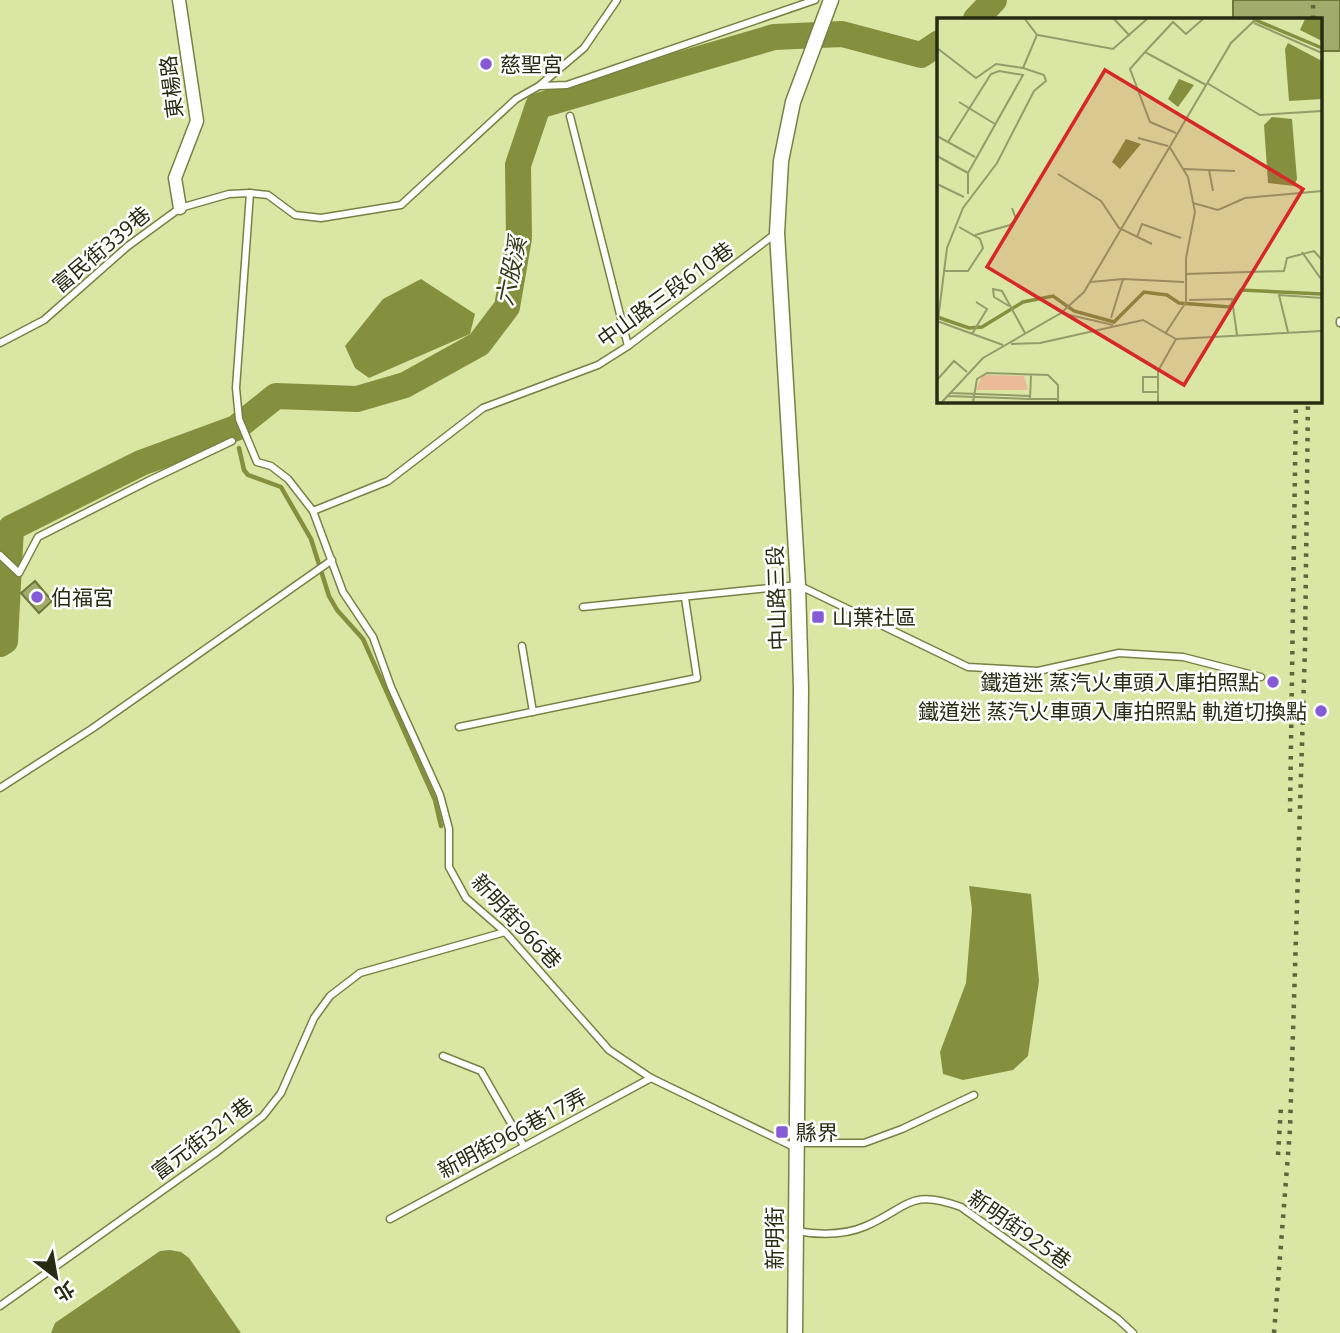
<svg xmlns="http://www.w3.org/2000/svg" width="1340" height="1333" viewBox="0 0 1340 1333" font-family="'Open Sans','Noto Sans TC',sans-serif">
	<style>
		.water { fill: #85903f }
		.lines { fill: none; stroke-linecap: round; stroke-linejoin: round }
		.stream { stroke: #85903f; stroke-width: 4.5 }
		.river { stroke: #85903f; stroke-width: 26 }
		.building { fill: #a1ac6c; stroke: #6e7839; stroke-width: 2 }
		.service-casing { stroke: #788143; stroke-width: 9 }
		.minor-casing { stroke: #788143; stroke-width: 15 }
		.tertiary-casing { stroke: #788143; stroke-width: 17 }
		.service { stroke: #fff; stroke-width: 6 }
		.minor { stroke: #fff; stroke-width: 12 }
		.tertiary { stroke: #fff; stroke-width: 14 }
		.rail { stroke: #5d643e; stroke-width: 4.5; stroke-dasharray: 3.5 7; stroke-linecap: butt }
		.poi-dot { fill: #855bd5; stroke: #fff; stroke-width: 2.5 }
		.labels { text-anchor: middle; dominant-baseline: central; stroke-width: 5; stroke-linejoin: round; paint-order: stroke }
		.poi-label { font-size: 21px; fill: #282c12; stroke: #fff; text-anchor: start }
		.street-label { font-size: 21px; fill: #282c12; stroke: #fff }
		.water-label { font-size: 23px; font-style: italic; fill: #343916; stroke: #fff }
		.inset-river { fill: none; stroke: #85903f; stroke-width: 3.5 }
		.inset-road { fill: none; stroke: #939c6a; stroke-width: 2 }
		.view { fill: #d62828; fill-opacity: 0.15; stroke: #d62828; stroke-width: 3.5 }
		.inset-edge { fill: none; stroke: #282c12; stroke-width: 3.5 }
	</style>
	<rect width="100%" height="100%" fill="#dae6a4"/>
	<g class="water">
		<path d="M421,279l54,35 -5,20 -101,44 -14,-10 -10,-22 38,-47z"/>
		<path d="M969,886l62,8 8,87 -11,75 -15,14 -50,10 -20,-6 -3,-22 26,-69 6,-74z"/>
		<path d="M170,1250l11,2 8,6 52,75h-190l4,-10 105,-72z"/>
	</g>
	<g class="lines">
		<g class="stream">
			<path d="M236,428l1,6"/>
			<path d="M239,448l5,22 4,5 33,12 30,52 18,57 8,14 26,29 72,161 6,26"/>
		</g>
		<g class="river">
			<path d="M976,19l18,-19"/>
			<path d="M0,644l5,-3 6,-113 130,-65 95,-35 40,-32 81,3 48,-14 74,-41 28,-37 12,-69 -1,-73 20,-59 236,-69 68,-3 79,21 18,-12"/>
		</g>
	</g>
	<g class="building">
		<path d="M1233,0h107v51h-19v-32h-88z"/>
		<path d="M35,581l17,20 -13,12 -18,-20z"/>
	</g>
	<g class="lines">
		<defs>
			<g id="service">
				<path d="M540,86l27,-1 248,-85"/>
				<path d="M570,116l58,230"/>
				<path d="M250,193l-14,195 3,31 18,43 14,4 17,13 25,32 30,81 30,45 18,50 49,108 9,34v38l17,31 39,34 104,118 42,28 145,70"/>
				<path d="M1340,321v2"/>
				<path d="M0,343l44,-23 84,-74 52,-38 49,-14 21,-1 18,2 27,20 26,3 80,-13 115,-106 23,-13 45,-38 33,-48"/>
				<path d="M313,511l75,-30 95,-73 115,-43 30,-19 147,-112"/>
				<path d="M0,555l19,18 19,-36 112,-57 82,-39"/>
				<path d="M583,607l215,-22 170,82 70,4 81,-18 64,4 78,20"/>
				<path d="M522,646l11,66"/>
				<path d="M459,727l238,-49 -12,-80"/>
				<path d="M0,788l93,-60 239,-168"/>
				<path d="M443,1056l38,15 43,75"/>
				<path d="M798,1143h66l38,-14 72,-34"/>
				<path d="M390,1219l261,-141"/>
				<path d="M796,1231c23,4 47,5 70,-5 43,-19 44,-38 95,-19l157,112 15,14"/>
				<path d="M0,1306l218,-155 45,-35 18,-23 33,-75 16,-22 30,-23 145,-41"/>
			</g>
			<path id="minor" d="M179,0l18,121 -22,57 5,30"/>
			<path id="tertiary" d="M795,1333l6,-644 -3,-104 -21,-352 4,-72 12,-59 38,-102"/>
		</defs>
		<use href="#service" class="service-casing"/>
		<use href="#minor" class="minor-casing"/>
		<use href="#tertiary" class="tertiary-casing"/>
		<use href="#service" class="service"/>
		<use href="#minor" class="minor"/>
		<use href="#tertiary" class="tertiary"/>
		<g class="rail">
			<path d="M1313,19v-19"/>
			<path d="M1290,812l6,-411"/>
			<path d="M1278,1155l3,-49"/>
			<path d="M1274,1333l16,-204 15,-482 3,-246"/>
		</g>
	</g>
	<g class="poi-dot">
		<circle cx="486" cy="64" r="7"/>
		<circle cx="37" cy="597" r="7"/>
		<rect x="811" y="610" width="14" height="14" rx="3.5"/>
		<circle cx="1273" cy="682" r="7"/>
		<circle cx="1321" cy="711" r="7"/>
		<rect x="775" y="1125" width="14" height="14" rx="3.5"/>
	</g>
	<g class="labels">
		<g class="poi-label">
			<text x="500" y="64">慈聖宮</text>
			<text x="51" y="597">伯福宮</text>
			<text x="832" y="617">山葉社區</text>
			<text x="1259" y="682" text-anchor="end">鐵道迷 蒸汽火車頭入庫拍照點</text>
			<text x="1307" y="711" text-anchor="end">鐵道迷 蒸汽火車頭入庫拍照點 軌道切換點</text>
			<text x="796" y="1132">縣界</text>
		</g>
		<g class="street-label">
			<text transform="translate(171 87) rotate(-97)">東楊路</text>
			<text transform="translate(101 249) rotate(-40)">富民街339巷</text>
			<text transform="translate(665 294) rotate(-36)">中山路三段610巷</text>
			<text transform="translate(776 598) rotate(-92)">中山路三段</text>
			<text transform="translate(517 921) rotate(47)">新明街966巷</text>
			<text transform="translate(512 1133) rotate(-28)">新明街966巷17弄</text>
			<text transform="translate(202 1138) rotate(-37)">富元街321巷</text>
			<text transform="translate(1020 1229) rotate(35)">新明街925巷</text>
			<text transform="translate(774 1238) rotate(-90)">新明街</text>
		</g>
		<g class="water-label">
			<text transform="translate(510 271) rotate(-78)">六股溪</text>
		</g>
	</g>
	<g transform="translate(937 18)">
		<rect width="385" height="385" fill="#dae6a4"/>
		<path d="M45,357l42,1 4,14h-52z" fill="#eaba99"/>
		<path d="M368,1h17v22l-22,-11zM351,25l34,18v38l-33,2 -4,-52zM242,61l15,6 -16,22 -10,-8zM335,99l20,2 5,60 -3,7 -26,-3 -4,-58zM189,121l15,5 -21,25 -8,-7z" fill="#85903f"/>
		<path class="inset-river" d="M316,1l69,29M0,299l32,11 13,-1 41,-25 30,-6 21,15 40,11 30,-30 23,3 12,8 51,4 11,-17 81,4"/>
		<path class="inset-road" d="M177,1l16,17M317,5l68,30M101,17l75,14 34,-30M0,30l39,30 20,-14 27,4M208,34l28,-30 13,12 17,-15M270,65l53,32 62,-4M22,84l36,22M239,115l-26,-11 -20,-53 15,-17 61,33M0,118l38,21M201,120l30,8M11,124l43,-68 8,-3 24,4 -55,98v21M0,138l31,17M247,151l51,2M272,152l4,21M121,156l43,27 18,27 33,16M0,166l27,13M256,185l25,7 27,-12 77,-7M38,217l35,-10 6,-6 -4,-11M200,219l5,-13 39,14M365,234l19,27M6,253h25l15,-23 -3,-9 -21,-12M248,256l99,-3 3,-13 27,-7 8,9M154,264l32,-3 61,3M252,282l43,-1 5,36M72,288l-15,-9 -1,-8 9,2 23,42M124,295l52,12M174,300l12,-39M0,303l66,24M0,310l10,-80 16,-40 34,-45 37,-72 12,-10 -2,-6 -21,-7 14,-33 -12,-16M351,314l-9,-37 43,3M35,316l15,-25 -11,-7M228,316l21,-32v-44l9,-46 -7,-35 -19,-31M74,326l29,-1 103,-23 33,19 146,-8M94,357l-1,24h28M0,362l17,-19 13,11M221,374h-15v-15h16M14,375l79,3M11,378l82,3M5,384l41,-44 78,-45 23,-21 147,-249 25,-24M36,384l4,-23 10,-6 61,2 10,10v17M221,384v-31l18,-32"/>
		<path class="view" d="M168,52l198,119 -119,196 -197,-118z"/>
		<rect width="385" height="385" class="inset-edge"/>
	</g>
	<g transform="translate(56 1277) rotate(149)" stroke="#ffffff" stroke-width="5" paint-order="stroke">
	<path d="M0-5L12 26L0 18L-12 26Z" fill="#282c12"/>
	<text y="-10" font-size="19" font-weight="bold" text-anchor="middle" fill="#282c12">北</text>
	</g>
</svg>
